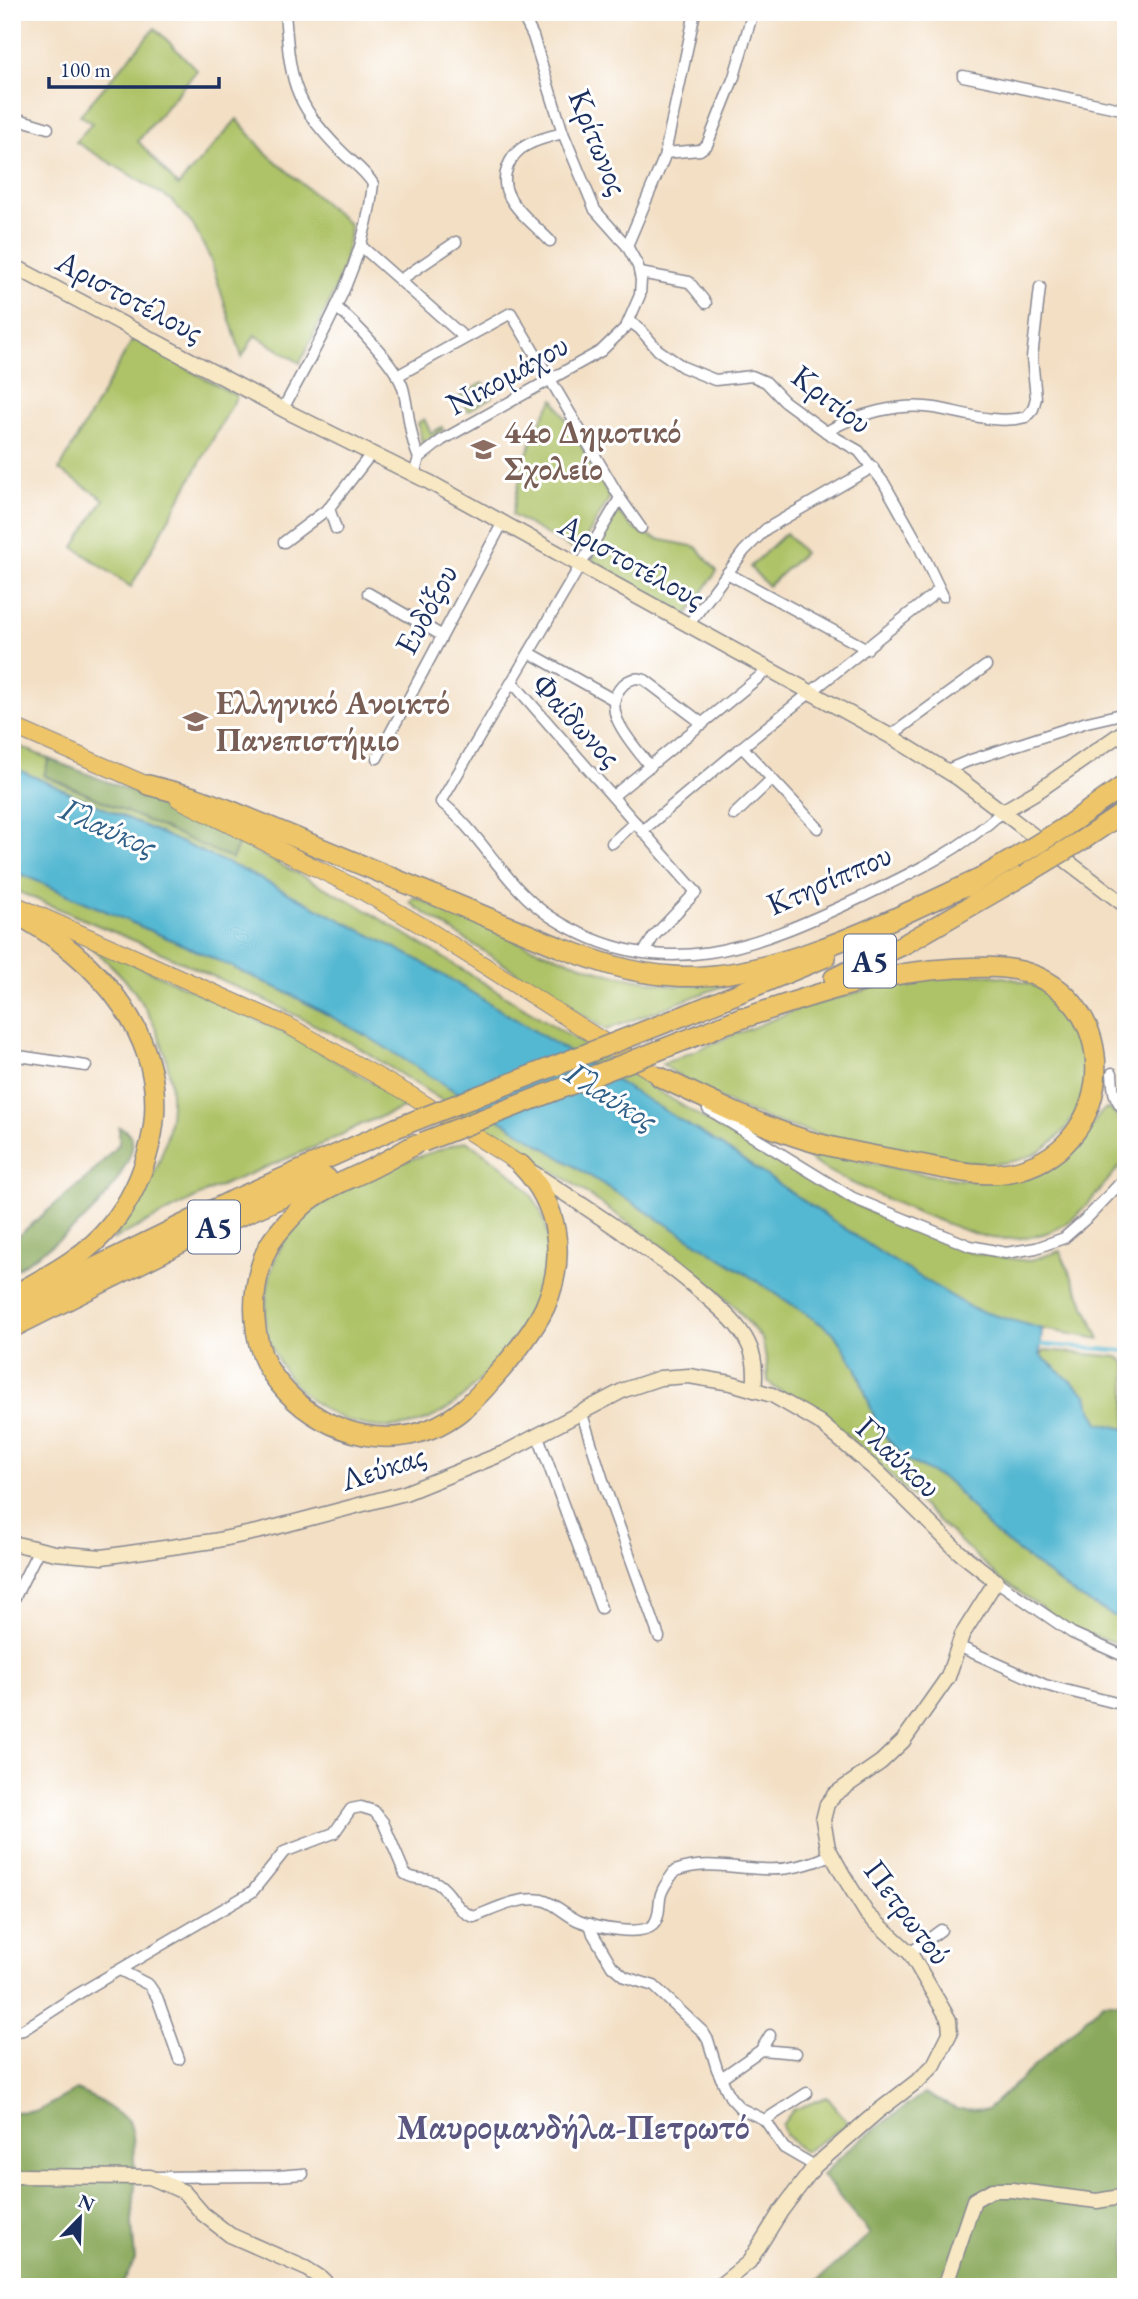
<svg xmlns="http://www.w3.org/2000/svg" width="1138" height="2299" viewBox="0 0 1138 2299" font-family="'EB Garamond',serif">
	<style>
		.green { fill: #aec367; stroke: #647962; stroke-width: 2 }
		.forest { fill: #8aa95c; stroke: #526c5d; stroke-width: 2 }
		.water { fill: #54b8d2; stroke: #387498; stroke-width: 2 }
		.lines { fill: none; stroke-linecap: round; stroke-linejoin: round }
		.stream { stroke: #54b8d2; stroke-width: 3.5 }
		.street-casing { stroke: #878791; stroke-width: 13 }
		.secondary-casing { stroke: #878791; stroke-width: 17 }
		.primary-casing { stroke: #878791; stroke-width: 18 }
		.highway-casing { stroke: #878791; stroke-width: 22 }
		.street { stroke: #fff; stroke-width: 10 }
		.secondary { stroke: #f8e8c3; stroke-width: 14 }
		.primary { stroke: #eec569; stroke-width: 16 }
		.highway { stroke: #eec569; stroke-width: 19 }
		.highway-bridge-casing { stroke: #878791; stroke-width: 22; stroke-linecap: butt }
		.highway-bridge { stroke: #eec569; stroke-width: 19 }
		.labels { text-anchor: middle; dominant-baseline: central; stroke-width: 6; stroke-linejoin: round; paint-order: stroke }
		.shield { fill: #fff; stroke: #5f6d8e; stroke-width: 2 }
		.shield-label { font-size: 30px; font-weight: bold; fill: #1b2f5e }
		.street-label { font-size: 32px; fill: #1b2f5e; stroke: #fff }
		.education-label { font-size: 32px; font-weight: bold; fill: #785e54; stroke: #fff; text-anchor: start }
		.water-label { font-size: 33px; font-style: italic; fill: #2f5f87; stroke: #fff }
		.quarter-label { font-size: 35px; font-weight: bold; fill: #5b5680; stroke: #fff }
	</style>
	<rect width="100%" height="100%" fill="#fff"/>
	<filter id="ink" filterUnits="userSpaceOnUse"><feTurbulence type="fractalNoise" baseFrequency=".0143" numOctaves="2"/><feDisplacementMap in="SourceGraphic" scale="14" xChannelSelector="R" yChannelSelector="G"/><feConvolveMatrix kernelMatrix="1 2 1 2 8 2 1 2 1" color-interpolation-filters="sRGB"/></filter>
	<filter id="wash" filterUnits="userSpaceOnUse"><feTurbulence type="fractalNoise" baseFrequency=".00686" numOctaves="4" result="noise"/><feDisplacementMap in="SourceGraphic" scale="28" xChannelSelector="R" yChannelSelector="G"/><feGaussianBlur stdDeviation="1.57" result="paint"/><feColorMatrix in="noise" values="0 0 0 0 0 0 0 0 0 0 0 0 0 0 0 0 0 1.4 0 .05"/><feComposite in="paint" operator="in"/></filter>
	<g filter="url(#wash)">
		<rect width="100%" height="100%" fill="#f3dfc4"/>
		<g class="green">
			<path d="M155,28l42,42 -59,71 40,45 59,-67 28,33 85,73c-2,49 -29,94 -50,138l-45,-28 -13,22 -32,-99 -17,-33 -22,-25 -95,-58 16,-19 -12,-8z"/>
			<path d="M133,339l104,57 -106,191 -57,-40 30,-48 -45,-29z"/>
			<path d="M483,383l9,14 -24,14 -9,-14z"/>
			<path d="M554,399l56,98 -32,55 -66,-37c9,-43 16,-79 42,-116z"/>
			<path d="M424,419l7,14 11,-6 1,3 -21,13 -4,-20z"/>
			<path d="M618,512l16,17 23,10 39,8 21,24 -30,44 -95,-55z"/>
			<path d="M786,533l18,20 -36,33 -18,-19z"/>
			<path d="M12,743l37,16 -5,17 188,82 7,-15 119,62 367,227 90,52 68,34 90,35 55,8 32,-10 40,88 -58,-10 -69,-20 -86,-52 -171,-115 -301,-184 -170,-87 -233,-104z"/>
			<path d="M12,870l194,85 82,38 79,43 384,241 82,55 23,35 23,63 28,30 42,22 44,50 82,63 39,21 12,1v29l-52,-16 -74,-51 -179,-169 -46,-22 -7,-7 -1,-18 -5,-24 -27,-32 -59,-51 -107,-75 -216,-137 -84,-42 -122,-56 -135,-57z"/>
			<path d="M414,897l122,52 69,24 71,13 68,-8 -138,52 -189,-122 -7,-6z"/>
			<path d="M95,946l195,89 121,70 -49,19 -35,18 -114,47 -101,51c64,-78 83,-163 22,-249 -11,-16 -27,-29 -41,-43z"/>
			<path d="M980,974c26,3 53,6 75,24 49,41 39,121 -15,153 -14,9 -36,13 -51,13 -25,0 -50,-7 -74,-11 -50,-9 -102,-17 -150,-35 -35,-13 -72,-32 -103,-54l134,-54 101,-29z"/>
			<path d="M1105,1109h5l16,18v33c-23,22 -41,57 -72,70 -19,8 -43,10 -63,8 -29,-5 -179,-67 -192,-88 66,5 192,55 251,17 12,-8 24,-17 33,-28 8,-9 12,-22 22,-30z"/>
			<path d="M466,1141c41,27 86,56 82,112 -1,11 -1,21 -5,31 -11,31 -30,55 -50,80 -17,22 -38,44 -64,55 -66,27 -139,-14 -160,-80 -6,-16 -3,-36 -1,-52 3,-23 13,-45 29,-62 44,-45 110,-65 169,-84z"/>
			<path d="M1045,1350l73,7 8,6v66l-27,-6 -10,-19 -2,-9 -47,-40z"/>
			<path d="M827,2097l22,27 -44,27h-3l-17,-17 -3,-9 11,-15z"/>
		</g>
		<g class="forest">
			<path d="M49,759l82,32 108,52 -7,16 -188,-84z"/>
			<path d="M119,1127c18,7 15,21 8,35 -26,55 -67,77 -115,110l1,-32 76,-64 30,-32z"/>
			<path d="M1126,2002v285h-315l59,-53 -48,-59 30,-29 72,-53 32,16 31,1 116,-107z"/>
			<path d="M76,2090l22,10 31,21 4,13 2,52 -3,37 3,37 -14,27h-109v-175l26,-1z"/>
		</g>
		<path class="water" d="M12,767l233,104 170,87 301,184 171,115 86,52 69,20 -2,26 47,40 2,9 10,19 27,6v188l-12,-1 -39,-21 -82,-63 -44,-50 -42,-22 -28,-30 -23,-63 -23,-35 -82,-55 -384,-241 -79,-43 -82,-38 -194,-85z"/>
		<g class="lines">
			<path class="stream" d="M1037,1344l89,7"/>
		</g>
	</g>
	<g filter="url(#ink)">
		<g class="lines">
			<defs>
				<g id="street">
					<path d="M963,76l163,34"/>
					<path d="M12,117l36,11"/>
					<path d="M665,153l35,-3 7,-5 27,-68 19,-65"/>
					<path d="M550,241c-13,-14 -32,-28 -41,-45 -10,-18 0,-42 18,-51 11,-6 24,-9 36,-12"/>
					<path d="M361,246l104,92"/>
					<path d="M627,246l37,-88 31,-146"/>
					<path d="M640,273l49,9 17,21"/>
					<path d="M400,280l56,-38"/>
					<path d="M336,307c19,16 60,58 67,81 6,23 6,48 16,70"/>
					<path d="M629,321l11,8 18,21 25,17 32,13 37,-4 14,6 18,19 45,33 30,17 25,32 32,57 27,56"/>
					<path d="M397,376l114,-63 109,185 21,30"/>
					<path d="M283,409c38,-72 82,-143 90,-225 -8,-14 -23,-23 -34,-35 -48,-49 -49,-72 -54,-137"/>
					<path d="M826,432c30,-18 74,-30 109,-24 29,5 62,17 91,9l7,-8 3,-11 -4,-40 8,-71"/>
					<path d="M414,474l5,-16 23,-18 159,-89 25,-24 14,-32 1,-15 -3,-14 -11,-20 -32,-36 -32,-77 -30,-97 -12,-24"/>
					<path d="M620,498l-179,304c42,33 64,85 110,115 111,71 204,30 311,-20 52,-25 97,-46 140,-85"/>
					<path d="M329,508l7,21"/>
					<path d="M284,542l45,-34 42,-54"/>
					<path d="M727,573l140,76"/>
					<path d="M368,593l73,42"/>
					<path d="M689,624l55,-73 22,-22 107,-62"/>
					<path d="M530,653l84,47"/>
					<path d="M513,683l183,209 -42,44 -10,16"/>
					<path d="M890,736l96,-70"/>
					<path d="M742,747l76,81"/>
					<path d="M377,758l126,-236"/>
					<path d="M650,767c-15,-22 -54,-57 -26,-83 7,-6 13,-7 21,-4l58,44"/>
					<path d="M947,770l21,-9 119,-39 39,-9"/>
					<path d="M613,796l156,-127"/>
					<path d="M734,815l38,-36"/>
					<path d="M642,831l100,-84 197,-157"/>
					<path d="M612,843l23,-21"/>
					<path d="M12,1055l74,11"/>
					<path d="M1112,1073c1,16 1,27 14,38"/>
					<path d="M708,1109l145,89 117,48 36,7 30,-5 28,-10 25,-22 37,-39"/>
					<path d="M581,1411l25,79 53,147"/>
					<path d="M538,1436l63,172"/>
					<path d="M996,1581l76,52 54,24"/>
					<path d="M12,1603l26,-52"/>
					<path d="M958,1646l87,39 79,20"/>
					<path d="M590,1924l3,10 19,32 13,11 29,9 49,46 5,8 9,29 13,28 10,11 25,12 19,28 31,18"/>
					<path d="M910,1953l31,-23"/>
					<path d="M120,1970l29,15 8,12 22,62"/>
					<path d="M12,2032l11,-2 55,-36 174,-102 32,-40 50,-19 17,-24 10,-2 13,4 9,11 22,52c10,7 23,3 32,9 17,11 17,27 37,34 21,-8 45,-21 68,-17 13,3 25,16 37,21 15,6 61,16 74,4 8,-8 5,-22 8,-31 3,-9 9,-16 14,-23 32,-11 55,-3 87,-2 25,2 47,-4 69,-14"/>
					<path d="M761,2050l9,-15"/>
					<path d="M721,2078l40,-28 35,3"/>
					<path d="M765,2120l42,-27"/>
					<path d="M153,2177l124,-1 26,-2"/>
				</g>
				<g id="secondary">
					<path d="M12,265l276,147 141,70 461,254 68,42 168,128"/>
					<path d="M1002,812l39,-23 85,-59"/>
					<path d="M530,1171c59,38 118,76 171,121 17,15 37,30 47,51 8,15 8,31 6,47"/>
					<path d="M12,1543l43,10 47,4 111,-16 48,-10 144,-38 99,-40 120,-63 36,-12 29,-2 42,7 41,12 47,27 59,50 81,80 37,29 -34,54 -14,42 -45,64 -22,21 -46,32 -8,10 -4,16 5,28 15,27 24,39 43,39 39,67 1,13 -16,32 -14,14 -43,33 -62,54 -34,45 -32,51 -31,25"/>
					<path d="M12,2176l138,1 34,15 19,22 27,21 75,33 16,10 9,9"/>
					<path d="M945,2287l29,-87 18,-10h20l85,11 29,-5"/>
				</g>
				<g id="primary">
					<path d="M12,726l145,63"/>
					<path d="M178,799l182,91 64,37 236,150"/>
					<path d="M12,903l277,123 122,69 110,70"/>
				</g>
				<g id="highway">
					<path d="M148,785l46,12 33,12 332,138c37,14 74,27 114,29 97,7 217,-56 304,-96"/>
					<path d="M1065,827l61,-43"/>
					<path d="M1084,839l42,-28"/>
					<path d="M966,887l47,-28"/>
					<path d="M12,912c86,44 163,130 138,232 -7,30 -19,57 -39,81 -25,32 -64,51 -99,71"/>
					<path d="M834,978l71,-34 126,-73"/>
					<path d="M688,1014l138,-57"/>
					<path d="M701,1034l41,-17"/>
					<path d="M660,1077c48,23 95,47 146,63 37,11 76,17 114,24 31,6 67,15 99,6 100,-27 104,-172 2,-199 -21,-5 -43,-4 -64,-3 -83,4 -147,28 -225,54"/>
					<path d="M414,1145c-17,10 -34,20 -52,28 -17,8 -36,15 -52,27 -12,9 -23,22 -33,34 -13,15 -18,34 -21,53 -4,27 0,65 16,87 35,50 100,78 158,55 26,-10 45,-29 62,-49 20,-22 40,-46 53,-73 22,-50 14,-103 -24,-142"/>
					<path d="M20,1304l211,-103 165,-73"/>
					<path d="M12,1328l191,-96 124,-54"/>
				</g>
			</defs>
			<use href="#street" class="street-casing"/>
			<use href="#secondary" class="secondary-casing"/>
			<use href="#primary" class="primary-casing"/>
			<use href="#highway" class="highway-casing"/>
			<use href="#street" class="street"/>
			<use href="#secondary" class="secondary"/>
			<use href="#primary" class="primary"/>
			<use href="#highway" class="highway"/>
			<defs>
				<g id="highway-bridge">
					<path d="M1013,859l52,-32"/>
					<path d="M1031,871l53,-32"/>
					<path d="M396,1128l292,-114"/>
					<path d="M423,1142l278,-108"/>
				</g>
			</defs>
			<use href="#highway-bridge" class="highway-bridge-casing"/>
			<use href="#highway-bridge" class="highway-bridge"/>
		</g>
	</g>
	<defs>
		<symbol id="school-bare" viewBox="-9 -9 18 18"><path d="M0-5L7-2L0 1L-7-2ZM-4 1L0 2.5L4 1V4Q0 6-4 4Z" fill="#8d6e63" stroke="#fff" stroke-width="2.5" paint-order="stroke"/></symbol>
		<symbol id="university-bare" viewBox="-9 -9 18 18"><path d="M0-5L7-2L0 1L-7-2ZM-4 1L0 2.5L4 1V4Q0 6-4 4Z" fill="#8d6e63" stroke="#fff" stroke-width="2.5" paint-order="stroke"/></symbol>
	</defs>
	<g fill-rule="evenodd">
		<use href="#school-bare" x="466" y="432" width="35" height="35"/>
		<use href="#university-bare" x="178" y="704" width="35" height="35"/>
	</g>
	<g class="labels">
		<g class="shield">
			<rect x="844" y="934.5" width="52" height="53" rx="5"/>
			<rect x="188" y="1200.5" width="52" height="53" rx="5"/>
		</g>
		<g class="shield-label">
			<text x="870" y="961">Α5</text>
			<text x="214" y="1227">Α5</text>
		</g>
		<g class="street-label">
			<text transform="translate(599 142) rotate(68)">Κρίτωνος</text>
			<text transform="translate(130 296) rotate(28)">Αριστοτέλους</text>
			<text transform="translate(507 374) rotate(-29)">Νικομάχου</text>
			<text transform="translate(832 399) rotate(37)">Κριτίου</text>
			<text transform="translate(632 561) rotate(29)">Αριστοτέλους</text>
			<text transform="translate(426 609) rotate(-62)">Ευδόξου</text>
			<text transform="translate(577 720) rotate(47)">Φαίδωνος</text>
			<text transform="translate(829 879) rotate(-24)">Κτησίππου</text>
			<text transform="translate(899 1457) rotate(43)">Γλαύκου</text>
			<text transform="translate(383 1467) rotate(-18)">Λεύκας</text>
			<text transform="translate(908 1912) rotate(53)">Πετρωτού</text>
		</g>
		<g class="education-label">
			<text x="504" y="432">44ο Δημοτικό<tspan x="504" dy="37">Σχολείο</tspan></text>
			<text x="216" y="703">Ελληνικό Ανοικτό<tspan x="216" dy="37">Πανεπιστήμιο</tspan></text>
		</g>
		<g class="water-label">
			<text transform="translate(109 827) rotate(24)">Γλαύκος</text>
			<text transform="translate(612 1096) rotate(32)">Γλαύκος</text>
		</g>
		<g class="quarter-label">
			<text x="573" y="2126">Μαυρομανδήλα-Πετρωτό</text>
		</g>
	</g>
	<rect width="1138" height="2299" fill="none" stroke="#fff" stroke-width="42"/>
	<g transform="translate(80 2218) rotate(23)" stroke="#ffffff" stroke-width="5" paint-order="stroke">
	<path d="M0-5L12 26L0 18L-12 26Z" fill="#1b2f5e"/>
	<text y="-10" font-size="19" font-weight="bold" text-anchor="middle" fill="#1b2f5e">N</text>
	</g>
	<path d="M49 77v10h170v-10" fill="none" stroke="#1b2f5e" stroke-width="3.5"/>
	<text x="60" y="77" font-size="21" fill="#1b2f5e" stroke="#ffffff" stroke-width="5" paint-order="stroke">100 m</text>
</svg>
